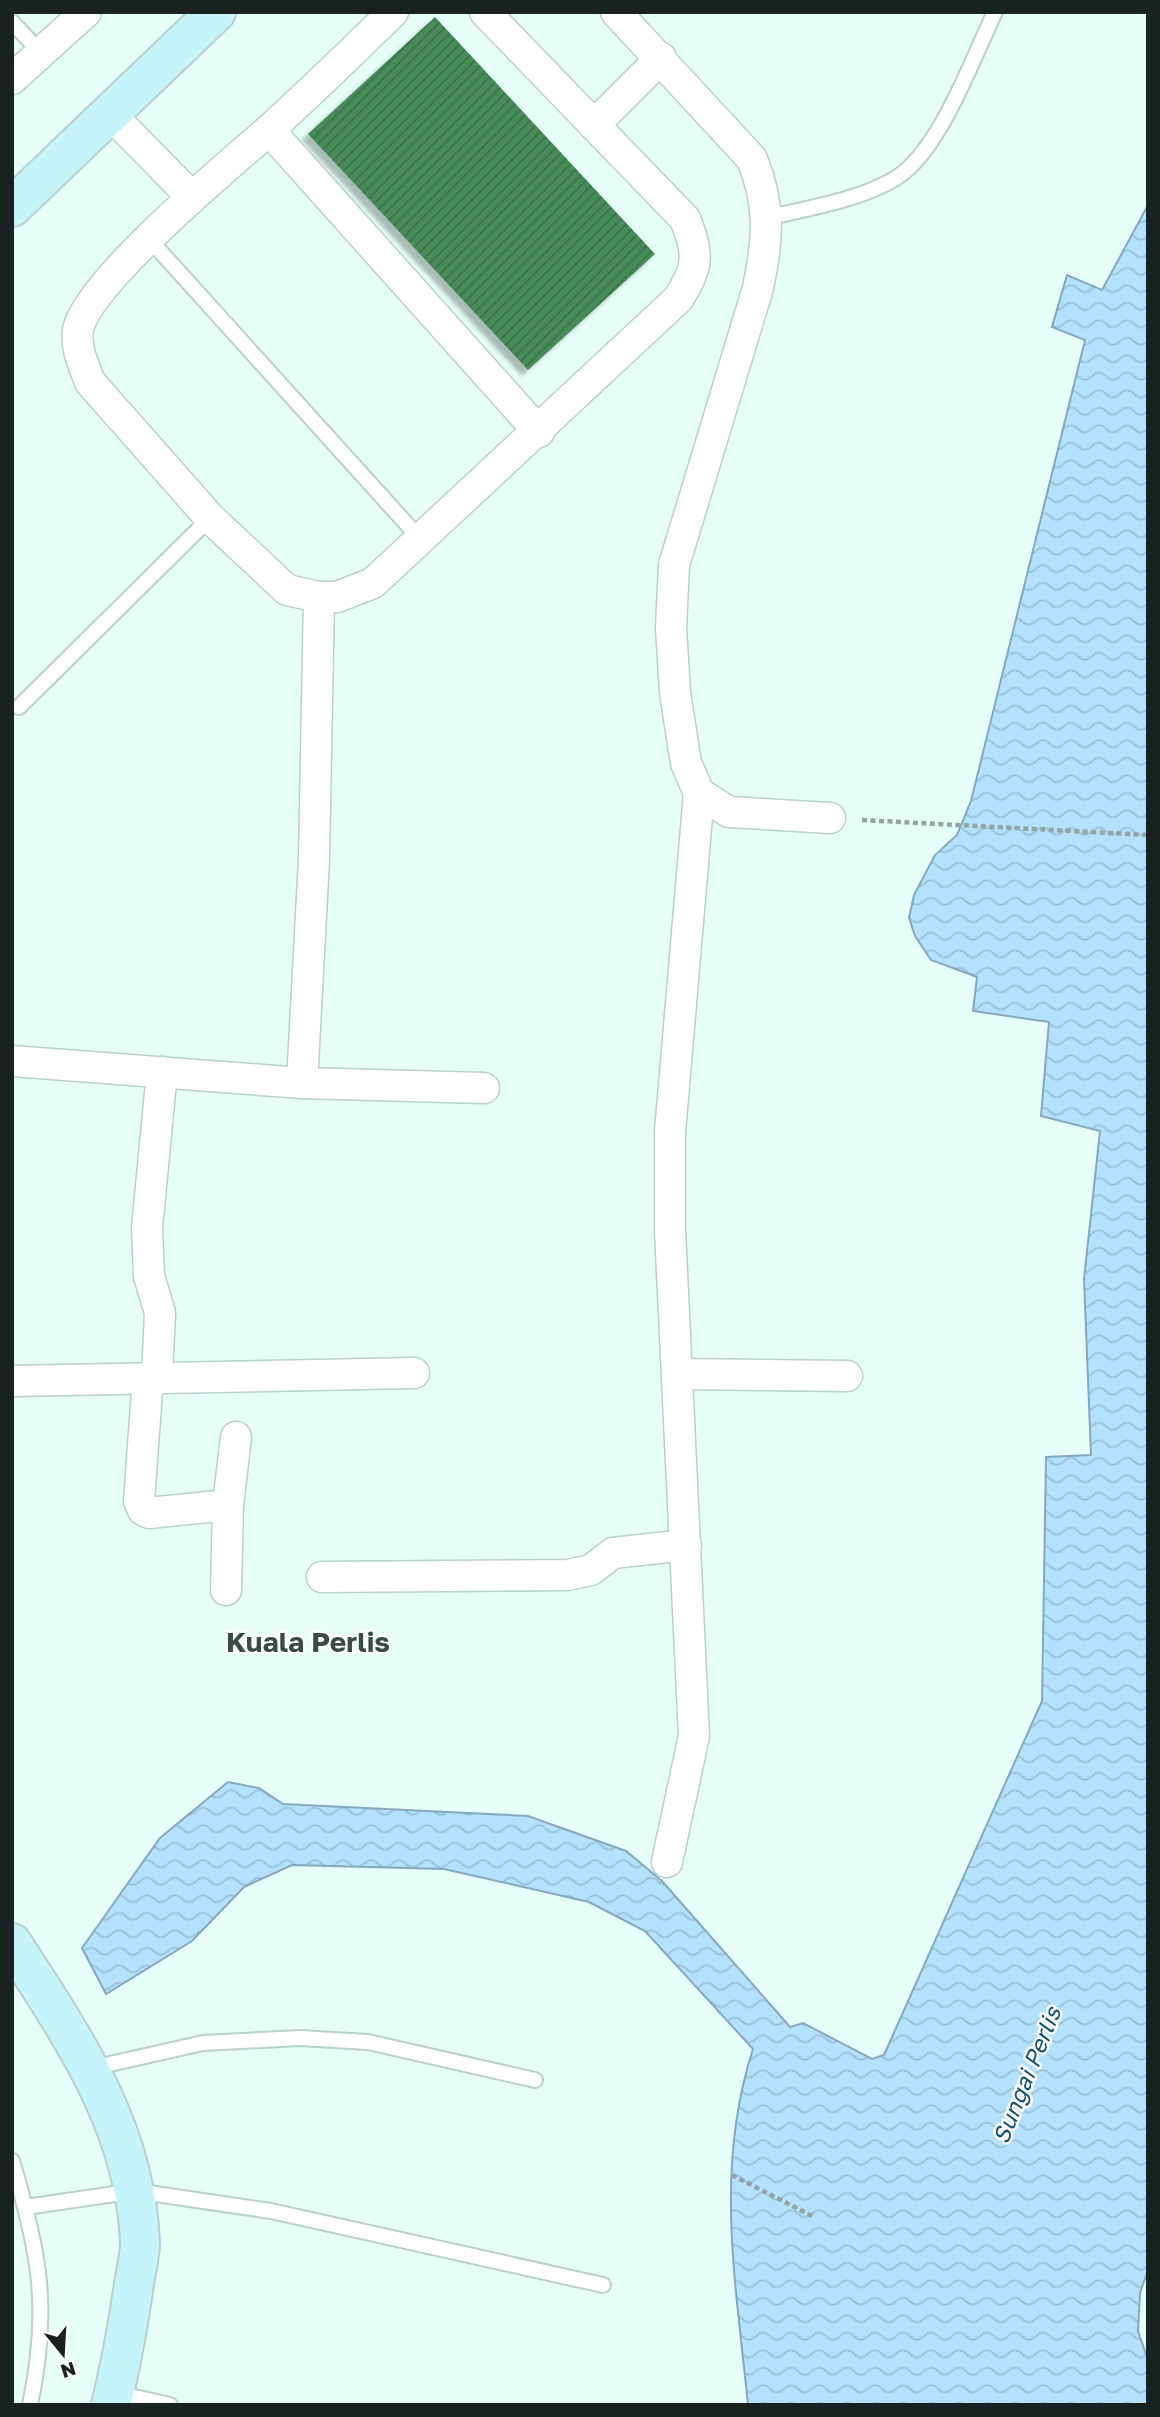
<svg xmlns="http://www.w3.org/2000/svg" width="1160" height="2417" viewBox="0 0 1160 2417" font-family="'Golos Text',sans-serif">
	<style>
		.water { fill: url(#water-waves); stroke: #85a8bc; stroke-width: 2 }
		.building { fill: url(#building-hatch); filter: url(#shadow) }
		.lines { fill: none; stroke-linecap: round; stroke-linejoin: round }
		.service-casing { stroke: #b9d0cb; stroke-width: 18 }
		.minor-casing { stroke: #b9d0cb; stroke-width: 33 }
		.secondary-casing { stroke: #b9d0cb; stroke-width: 42 }
		.path { stroke: #93a5a0; stroke-width: 4.5; stroke-dasharray: 5 3.5; stroke-linecap: butt }
		.service { stroke: #fff; stroke-width: 14 }
		.minor { stroke: #fff; stroke-width: 30 }
		.secondary { stroke: #c5f5fb; stroke-width: 38 }
		.labels { text-anchor: middle; dominant-baseline: central; stroke-width: 5; stroke-linejoin: round; paint-order: stroke }
		.water-label { font-size: 23px; font-style: italic; fill: #105071; stroke: #fff }
		.district-label { font-size: 28px; font-weight: bold; fill: #394d48; stroke: #fff }
	</style>
	<defs>
		<pattern id="water-waves" width="16" height="10" patternUnits="userSpaceOnUse" patternTransform="scale(1.75)"><rect width="16" height="10" fill="#b3e1ff"/><path d="M0 5q4-4 8 0t8 0" fill="none" stroke="#99c1da"/></pattern>
		<pattern id="building-hatch" width="6" height="6" patternUnits="userSpaceOnUse" patternTransform="scale(1.75)"><rect width="6" height="6" fill="#478c59"/><path d="M-1 1l2-2M0 6l6-6M5 7l2-2" fill="none" stroke="#3a7249"/></pattern>
		<filter id="shadow"><feDropShadow dx="-6" dy="6" stdDeviation="2" flood-color="#0004"/></filter>
	</defs>
	<rect width="100%" height="100%" fill="#e7fff9"/>
	<path class="water" d="M1148,205v2065l-8,23 -2,38 10,29v45h-400c-12,-122 -34,-236 5,-356l-108,-118 -56,-29 -145,-33 -152,-4 -48,22 -52,54 -86,53 -24,-46 78,-110 68,-56 31,6 24,16 245,12 98,35 36,30 128,146 13,-4 69,36 12,-4 158,-354 4,-244 45,-2 -7,-176 16,-148 -59,-15 8,-94 -76,-11 4,-34 -46,-17 -16,-24 -6,-18 5,-23 21,-40 22,-20 14,-34 114,-461 -33,-13 15,-52 35,15z"/>
	<path class="building" d="M435,17l220,237 -127,116 -220,-236z"/>
	<g class="lines">
		<defs>
			<g id="service">
				<path d="M12,22l29,31"/>
				<path d="M766,218c39,-9 105,-20 137,-45 40,-32 69,-113 92,-161"/>
				<path d="M150,240l272,301"/>
				<path d="M19,707l191,-189"/>
				<path d="M92,2068l111,-25 97,-5 68,4 167,38"/>
				<path d="M12,2161c28,92 38,149 18,244"/>
				<path d="M26,2207l109,-16 136,20 332,74"/>
				<path d="M117,2393l53,12"/>
			</g>
			<g id="minor">
				<path d="M393,12c-41,40 -82,80 -124,118 -41,36 -182,153 -191,200 -3,17 6,36 12,52l120,136 77,72 32,7h18l36,-14 305,-284c21,-32 21,-45 7,-80l-200,-207"/>
				<path d="M616,12l136,147c19,47 16,81 6,129l-84,277 -3,63 4,65 11,70 13,30 30,19 101,6"/>
				<path d="M12,79l74,-67"/>
				<path d="M110,114l82,83"/>
				<path d="M595,124l66,-66"/>
				<path d="M269,130l270,302"/>
				<path d="M12,1061l290,22 182,5"/>
				<path d="M302,1083l12,-224 5,-262"/>
				<path d="M677,1374l170,2"/>
				<path d="M157,1376l3,-63 -11,-37 -2,-48 15,-156"/>
				<path d="M148,1377l-9,124 4,9 6,3 79,-8 -2,85"/>
				<path d="M12,1381l402,-8"/>
				<path d="M228,1505l8,-68"/>
				<path d="M322,1577l246,-2 23,-5 22,-17 73,-8"/>
				<path d="M667,1862l27,-126 -24,-506v-98l29,-339"/>
			</g>
			<g id="secondary">
				<path d="M12,207l204,-195"/>
				<path d="M12,1943c61,95 123,182 128,299 0,14 -4,29 -6,42 -6,41 -13,81 -23,121"/>
			</g>
		</defs>
		<use href="#service" class="service-casing"/>
		<use href="#minor" class="minor-casing"/>
		<use href="#secondary" class="secondary-casing"/>
		<g class="path">
			<path d="M862,820l286,15"/>
			<path d="M732,2175l82,42"/>
		</g>
		<use href="#service" class="service"/>
		<use href="#minor" class="minor"/>
		<use href="#secondary" class="secondary"/>
	</g>
	<g class="labels">
		<g class="water-label">
			<text transform="translate(1026 2075) rotate(-68)">Sungai Perlis</text>
		</g>
		<g class="district-label">
			<text x="308" y="1641">Kuala Perlis</text>
		</g>
	</g>
	<rect width="1160" height="2417" fill="none" stroke="#192220" stroke-width="28"/>
	<g transform="translate(63 2354) rotate(162)" stroke="#ffffff" stroke-width="5" paint-order="stroke">
	<path d="M0-5L12 26L0 18L-12 26Z" fill="#192220"/>
	<text y="-10" font-size="19" font-weight="bold" text-anchor="middle" fill="#192220">N</text>
	</g>
</svg>
